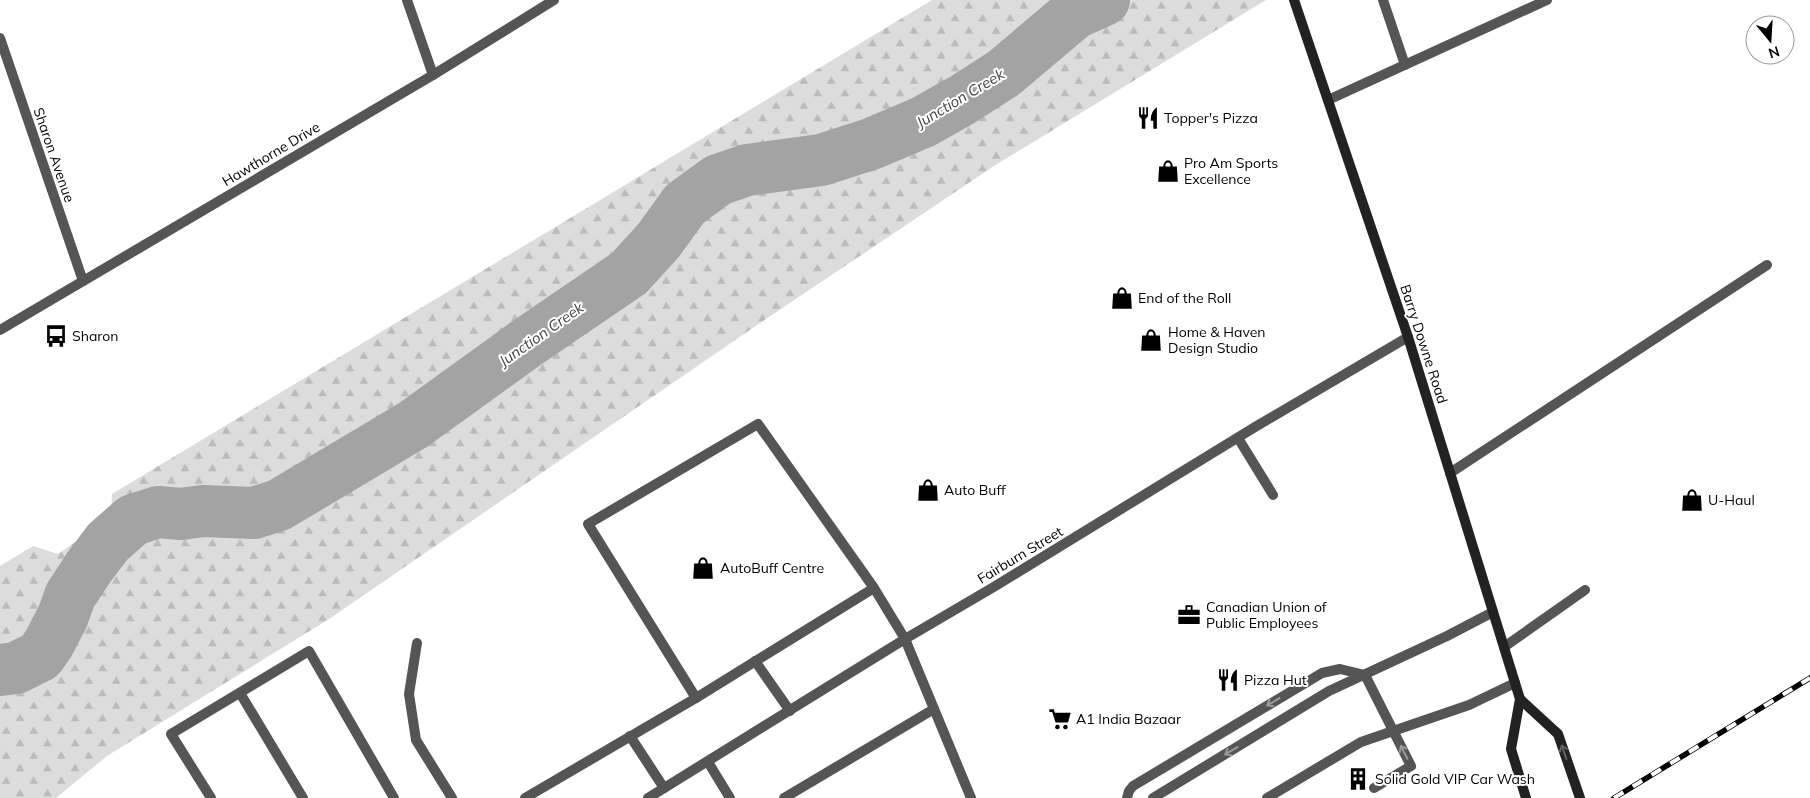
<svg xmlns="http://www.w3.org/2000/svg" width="1810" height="798" viewBox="0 0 1810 798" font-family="Mulish,sans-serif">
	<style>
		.forest { fill: url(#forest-firs) }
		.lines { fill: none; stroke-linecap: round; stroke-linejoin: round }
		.river { stroke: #a3a3a3; stroke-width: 52 }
		.service { stroke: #555; stroke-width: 10 }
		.minor { stroke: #555; stroke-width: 10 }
		.tertiary { stroke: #555; stroke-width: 10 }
		.secondary { stroke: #222; stroke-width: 10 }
		.rail-casing { stroke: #000; stroke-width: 5.5 }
		.rail { stroke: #fff; stroke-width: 4; stroke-dasharray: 11; stroke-linecap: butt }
		.oneway { stroke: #999 }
		.oneway2 { stroke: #646464 }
		.labels { text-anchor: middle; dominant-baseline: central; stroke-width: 4; stroke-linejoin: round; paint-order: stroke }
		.poi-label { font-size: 14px; fill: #000; stroke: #fff; text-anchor: start }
		.street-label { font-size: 14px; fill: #000; stroke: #fff }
		.water-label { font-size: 15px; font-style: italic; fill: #444; stroke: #fff }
	</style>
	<defs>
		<pattern id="forest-firs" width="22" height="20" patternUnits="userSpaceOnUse" patternTransform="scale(1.25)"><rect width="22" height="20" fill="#dcdcdc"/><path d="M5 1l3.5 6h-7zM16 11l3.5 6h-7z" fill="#bbb"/></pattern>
	</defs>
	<rect width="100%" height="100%" fill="#fff"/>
	<path class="forest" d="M932,0h334l-269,164 -234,157 -434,298 -222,137 -51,42h-56v-232l33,-20 25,8 53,-37 1,-23z"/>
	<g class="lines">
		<path class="river" d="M0,670l16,-2 24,-12 9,-13 14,-27 7,-20 19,-29 19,-25 25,-22 25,-8 23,2 22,-3 51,2 25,-8 134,-80 115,-83 101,-69 30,-33 26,-36 33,-24 29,-10 74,-10 50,-16 52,-22 39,-22 42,-27 71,-60 29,-13"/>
		<g class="service">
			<path d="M1383,0l22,65"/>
			<path d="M1328,100l219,-100"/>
			<path d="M1238,438l35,57"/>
			<path d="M1450,473l317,-208"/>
			<path d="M874,588l-178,110 -108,-174 170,-100 116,164 31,51 66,159"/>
			<path d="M417,643l-8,51 7,46 36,58"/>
			<path d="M1504,647l81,-57"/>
			<path d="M755,661l35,50"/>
			<path d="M1365,675l46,91 -37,22"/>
			<path d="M240,693l63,105"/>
			<path d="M630,736l34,52"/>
			<path d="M708,762l22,36"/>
			<path d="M211,798l-40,-64 138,-83 85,147"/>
			<path d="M525,798l171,-100"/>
			<path d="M784,798l150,-89"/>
			<path d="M1127,798l2,-7 4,-5 189,-113 18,-4 25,6"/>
			<path d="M1153,798l176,-107 118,-55 46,-24"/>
			<path d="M1267,798l94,-56 108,-37 46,-22"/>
		</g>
		<g class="minor">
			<path d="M407,0l26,75"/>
			<path d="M0,38l83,243"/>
			<path d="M648,798l257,-159 87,-51 263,-161 153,-90"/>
		</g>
		<path class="tertiary" d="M0,330l433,-255 121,-75"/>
		<g class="secondary">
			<path d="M1294,0l114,337 112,362 -9,50 15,49"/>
			<path d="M1520,699l38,35 22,64"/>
		</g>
		<defs>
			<path id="rail" d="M1614,798l196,-120"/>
		</defs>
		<use href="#rail" class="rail-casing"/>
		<use href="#rail" class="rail"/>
	</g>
	<defs><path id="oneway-shaft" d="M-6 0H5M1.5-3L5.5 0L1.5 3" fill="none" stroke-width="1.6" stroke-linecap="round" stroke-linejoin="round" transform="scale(1.25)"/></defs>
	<g class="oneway">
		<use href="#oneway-shaft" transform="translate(1273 702) rotate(149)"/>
		<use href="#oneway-shaft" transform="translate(1231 751) rotate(149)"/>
		<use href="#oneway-shaft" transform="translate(1404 752) rotate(-117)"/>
	</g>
	<use class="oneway2" href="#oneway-shaft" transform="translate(1564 752) rotate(-109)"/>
	<defs>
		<symbol id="restaurant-bare" viewBox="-9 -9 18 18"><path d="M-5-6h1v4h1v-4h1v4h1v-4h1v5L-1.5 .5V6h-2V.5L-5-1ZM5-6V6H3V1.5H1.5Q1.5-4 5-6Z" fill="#000" stroke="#fff" stroke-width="2.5" paint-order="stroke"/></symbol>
		<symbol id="shop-bare" viewBox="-9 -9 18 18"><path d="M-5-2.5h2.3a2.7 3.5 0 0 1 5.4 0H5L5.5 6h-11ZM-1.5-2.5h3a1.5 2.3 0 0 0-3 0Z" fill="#000" stroke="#fff" stroke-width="2.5" paint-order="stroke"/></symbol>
		<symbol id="bus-bare" viewBox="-9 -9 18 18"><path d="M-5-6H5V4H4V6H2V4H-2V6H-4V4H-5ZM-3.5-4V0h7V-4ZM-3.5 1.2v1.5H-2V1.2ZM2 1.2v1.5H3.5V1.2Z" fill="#000" stroke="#fff" stroke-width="2.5" paint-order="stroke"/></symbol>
		<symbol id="office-bare" viewBox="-9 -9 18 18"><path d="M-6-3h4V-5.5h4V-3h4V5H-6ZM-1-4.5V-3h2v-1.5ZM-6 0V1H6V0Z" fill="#000" stroke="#fff" stroke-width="2.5" paint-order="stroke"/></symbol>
		<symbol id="supermarket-bare" viewBox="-9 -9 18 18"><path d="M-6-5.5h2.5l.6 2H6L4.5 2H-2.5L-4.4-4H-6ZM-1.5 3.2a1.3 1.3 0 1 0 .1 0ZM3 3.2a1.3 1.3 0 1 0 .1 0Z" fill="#000" stroke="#fff" stroke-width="2.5" paint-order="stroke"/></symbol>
		<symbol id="building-bare" viewBox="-9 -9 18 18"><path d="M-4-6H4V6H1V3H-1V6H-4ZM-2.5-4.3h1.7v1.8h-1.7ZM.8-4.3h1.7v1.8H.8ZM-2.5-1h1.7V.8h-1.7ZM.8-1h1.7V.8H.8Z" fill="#000" stroke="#fff" stroke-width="2.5" paint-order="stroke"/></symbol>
	</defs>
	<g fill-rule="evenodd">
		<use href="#restaurant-bare" x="1132" y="102" width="32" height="32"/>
		<use href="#shop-bare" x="1152" y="155" width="32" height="32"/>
		<use href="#shop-bare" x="1106" y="282" width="32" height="32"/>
		<use href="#bus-bare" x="40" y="320" width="32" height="32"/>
		<use href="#shop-bare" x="1135" y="324" width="32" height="32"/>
		<use href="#shop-bare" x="912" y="474" width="32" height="32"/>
		<use href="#shop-bare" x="1676" y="484" width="32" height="32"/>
		<use href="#shop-bare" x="687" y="552" width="32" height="32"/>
		<use href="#office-bare" x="1173" y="599" width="32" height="32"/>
		<use href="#restaurant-bare" x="1212" y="664" width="32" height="32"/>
		<use href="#supermarket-bare" x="1044" y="703" width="32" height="32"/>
		<use href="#building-bare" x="1342" y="763" width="32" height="32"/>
	</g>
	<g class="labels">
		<g class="poi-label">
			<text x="1164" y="118">Topper's Pizza</text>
			<text x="1184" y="163">Pro Am Sports<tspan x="1184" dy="16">Excellence</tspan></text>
			<text x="1138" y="298">End of the Roll</text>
			<text x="1168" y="332">Home &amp; Haven<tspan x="1168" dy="16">Design Studio</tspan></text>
			<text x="72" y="336">Sharon</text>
			<text x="944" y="490">Auto Buff</text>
			<text x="1708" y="500">U-Haul</text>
			<text x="720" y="568">AutoBuff Centre</text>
			<text x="1206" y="607">Canadian Union of<tspan x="1206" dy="16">Public Employees</tspan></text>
			<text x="1244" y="680">Pizza Hut</text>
			<text x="1076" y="719">A1 India Bazaar</text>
			<text x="1375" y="779">Solid Gold VIP Car Wash</text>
		</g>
		<g class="street-label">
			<text transform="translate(271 154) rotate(-31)">Hawthorne Drive</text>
			<text transform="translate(54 155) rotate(71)">Sharon Avenue</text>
			<text transform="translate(1424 344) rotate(72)">Barry Downe Road</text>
			<text transform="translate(1020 555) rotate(-31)">Fairburn Street</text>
		</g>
		<g class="water-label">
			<text transform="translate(960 98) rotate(-31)">Junction Creek</text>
			<text transform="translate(541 334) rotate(-35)">Junction Creek</text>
		</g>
	</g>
	<g transform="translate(1770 40) rotate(162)"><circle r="24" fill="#ffffff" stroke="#999999"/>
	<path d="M0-4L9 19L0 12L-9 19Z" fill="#000000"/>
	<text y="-8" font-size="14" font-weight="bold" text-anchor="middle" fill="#000000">N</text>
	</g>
</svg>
